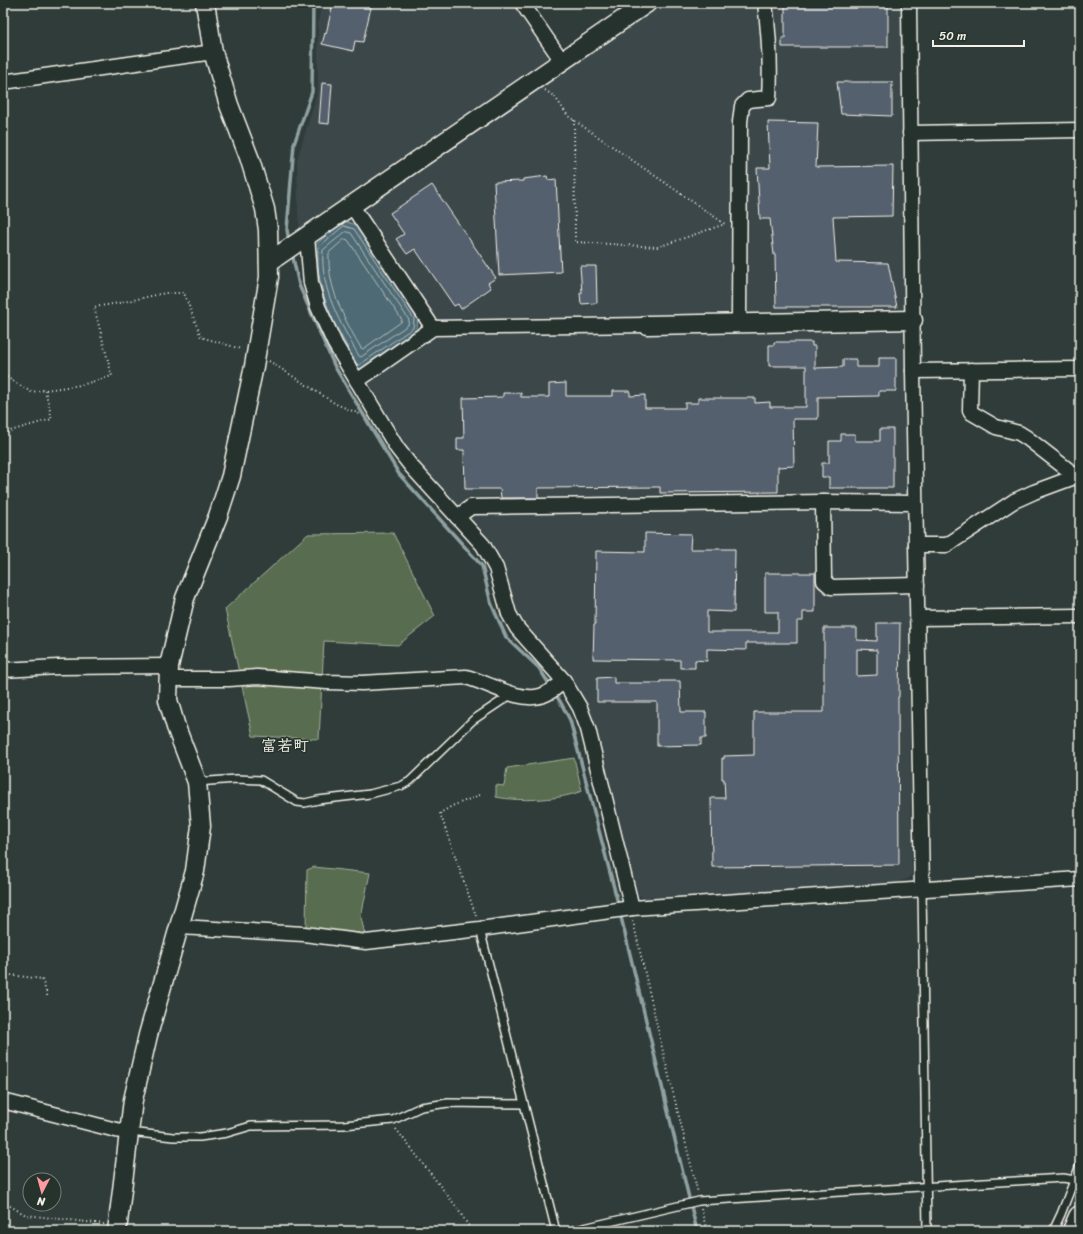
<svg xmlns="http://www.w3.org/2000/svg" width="1083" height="1234" viewBox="0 0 1083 1234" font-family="Sriracha,'Klee One',sans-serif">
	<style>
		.built { fill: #3a474a }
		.green { fill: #586d50; stroke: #a6af9c }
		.water { fill: #4e6b74; stroke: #90a1a2 }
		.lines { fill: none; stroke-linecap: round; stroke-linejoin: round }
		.shore { stroke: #b2bbba; stroke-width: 1 }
		.stream { stroke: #90a1a2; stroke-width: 3.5 }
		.building { fill: #55606e; stroke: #f4f1e8; fill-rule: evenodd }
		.service-casing { stroke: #f4f1e8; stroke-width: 10 }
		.minor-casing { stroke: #f4f1e8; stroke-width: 17 }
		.tertiary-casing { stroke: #f4f1e8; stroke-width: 21 }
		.motorway-casing { stroke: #f4f1e8; stroke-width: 25 }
		.path { stroke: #f4f1e8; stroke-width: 2; stroke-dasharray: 1 3; stroke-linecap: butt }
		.service { stroke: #26332d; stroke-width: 7 }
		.minor { stroke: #26332d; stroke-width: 14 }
		.tertiary { stroke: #26332d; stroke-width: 18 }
		.motorway { stroke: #26332d; stroke-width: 22 }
		.labels { text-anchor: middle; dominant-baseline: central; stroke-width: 3; stroke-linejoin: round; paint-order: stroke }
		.quarter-label { font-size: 16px; font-weight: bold; fill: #f4f1e8; stroke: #26332d }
	</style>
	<rect width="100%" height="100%" fill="#2f3c3a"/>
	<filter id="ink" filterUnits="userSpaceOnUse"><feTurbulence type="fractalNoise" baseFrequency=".025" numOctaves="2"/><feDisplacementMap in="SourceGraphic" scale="8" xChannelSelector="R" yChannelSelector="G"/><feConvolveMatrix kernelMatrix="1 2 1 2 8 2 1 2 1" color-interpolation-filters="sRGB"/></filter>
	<g filter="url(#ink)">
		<g class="built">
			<path d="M321,3h194l37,55 -252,178 -2,-23 -1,-53 21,-70v-65z"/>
			<path d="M660,3h242l10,871 -3,4 -9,4 -252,18 -12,-6 -38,-155 -13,-37 -12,-21 -56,-67 -28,-71 -69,-77 -16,-22 -32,-55 -15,-18 -44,-126 30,-25z"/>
		</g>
		<g class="green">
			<path d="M393,533l42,83 -37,29 -74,-4 -5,98 -66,-3 -28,-127 83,-75z"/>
			<path d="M574,758l8,33c-22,9 -62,11 -86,6v-12l8,1 3,-18z"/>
			<path d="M314,867l56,6 -9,44 4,18 -59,-7 1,-58z"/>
		</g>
		<path class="water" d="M344,221l9,3 2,-1 63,94 -1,12 -60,42 -18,-31 -24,-59 -1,-35z"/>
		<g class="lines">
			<g class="shore">
				<path d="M344,226l10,3 60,90 -1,9 -54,37 -2,-1c-22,-38 -42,-72 -39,-116z"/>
				<path d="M347,232l4,1 58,87 -1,5 -47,32 -2,-1c-19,-33 -39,-67 -36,-106l22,-18z"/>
				<path d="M345,239l3,1 54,80 -1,2 -38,27 -2,-1c-17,-29 -34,-61 -32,-95z"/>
			</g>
			<g class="stream">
				<path d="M289,241l-2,-11 7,-86 18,-52 1,-89"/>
				<path d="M292,253l7,32 36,82 64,107 83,92 9,37 15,34 33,31 12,19"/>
				<path d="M554,692l7,11 9,17 49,187"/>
				<path d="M620,913l77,318"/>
			</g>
		</g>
		<g class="building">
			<path d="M333,3h39l-9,39 -8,-1 -2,10 -31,-7 3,-11 1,1z"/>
			<path d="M785,3h103v44h-106v-9h3z"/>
			<path d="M837,82h55v34l-51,-2z"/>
			<path d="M322,83l10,1 -3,40 -10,-1z"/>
			<path d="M768,122l50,1 -2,44 77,-1 -1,50 -59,1 3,45 52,1 9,44h-121l-1,-52h-1l-4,-36h-10l-3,-51h13z"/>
			<path d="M547,176l1,4 8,-1 5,93 -62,3 -5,-93 29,-1v-2z"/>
			<path d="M432,185l64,93 -8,5 3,5 -30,21 -3,-5 -4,2 -39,-57 -8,5 -11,-15 8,-5 -14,-21z"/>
			<path d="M580,266h16l1,37 -16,1 -1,-11h2z"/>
			<path d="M774,342h38v4h3v22l28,-1v-8h13v8h23v-9h17v33h-17v5l-61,1v22h-25l1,47 -16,1v25l-118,1v-6l-122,1v10h-37l-1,-9h-35l-1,-39h-7v-12h7l-1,-40 40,-1v-4h18v4h28v-13l17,-1v13h47v-5h17v5l15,-1v13h40v-5h13v-5h57v5l15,-1v5h36v-41h-37v-21h5z"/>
			<path d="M880,429h13v59h-64v-11h-7v-14h7v-22h12v-7h14v7h25z"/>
			<path d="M645,533l46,1 -1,15h45l-1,63 -27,-1v21h71v-20h-13v-39h50v39h-12v9h-6v22h-51v7l-39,-1v12l-12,-1v8h-15v-8l-87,-1 1,-34h1l1,-74 49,1z"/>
			<path d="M877,623h23l-1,74h-1l1,168 -187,2 -1,-69h14l-1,-19h-2v-21l2,1v-3l30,-1v-43h70v-84h33v12l20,1zM857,649l20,1v25l-20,1z"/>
			<path d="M614,677v6h46v-2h20l1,31h25v26h-5v7l-44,1v-44h-60v-24z"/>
		</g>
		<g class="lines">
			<defs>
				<g id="service">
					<path d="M197,782l39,-3 25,1 36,22 8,1 13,-3 52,-6 31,-8 9,-5 63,-61 39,-26"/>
					<path d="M922,889l5,342"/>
					<path d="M480,929l76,302"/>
					<path d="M130,1132l43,5h27l27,-4 24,-7 93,-1 49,-5 28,-13 27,-4 76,1"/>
					<path d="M571,1231l128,-30 364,-23 12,2"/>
					<path d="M1053,1231l8,-17 19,-49"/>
				</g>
				<g id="minor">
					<path d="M522,3l40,58"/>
					<path d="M909,3l4,368 9,518"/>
					<path d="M3,82l210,-30"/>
					<path d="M910,133l170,-3"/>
					<path d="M352,206l81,122"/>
					<path d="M307,237l4,46 7,24 17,37 62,104 14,18 72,79 13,23 13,46 8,14 47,53 16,27 8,21 44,179"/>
					<path d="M739,322l1,-200 2,-16 6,-6 21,-2c2,-32 0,-64 -4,-95"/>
					<path d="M971,370l-1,40 2,3 24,14 23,6 8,5 49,38"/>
					<path d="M913,371l167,-2"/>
					<path d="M357,381l76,-53 214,-3"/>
					<path d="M823,502l1,79 7,6 86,-2"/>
					<path d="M457,517l14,-10 352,-5 92,1"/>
					<path d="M916,545h31l67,-44 20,-9 46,-17"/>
					<path d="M918,618l162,-2"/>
					<path d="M3,670l55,-3 111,-1"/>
					<path d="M168,679h61l28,-2 70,5 35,1 104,-6c23,6 52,25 74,19 9,-2 17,-9 24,-15"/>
					<path d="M179,927l125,7 62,8 114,-13 152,-21 448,-29"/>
					<path d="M3,1101l113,29 12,2"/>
				</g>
				<g id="tertiary">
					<path d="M269,262l378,-259"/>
					<path d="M647,325l266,-5"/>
					<path d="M117,1231l16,-131 15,-65 47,-164 6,-45 -4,-44 -21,-55 -8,-27 1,-34 16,-68 33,-82 13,-40 23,-110 15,-89 -1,-47 -3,-21 -16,-52 -20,-52 -16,-53 -8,-49"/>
				</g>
				<path id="motorway" d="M1074,1231l6,-14"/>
			</defs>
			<use href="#service" class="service-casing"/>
			<use href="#minor" class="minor-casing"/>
			<use href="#tertiary" class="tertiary-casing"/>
			<use href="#motorway" class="motorway-casing"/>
			<g class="path">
				<path d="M545,90l10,7 13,19 157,108"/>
				<path d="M574,120l1,122 83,5 67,-23"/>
				<path d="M269,361l67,43 26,11"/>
				<path d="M3,375l28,17 50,-7 31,-9 -18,-69 25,-4 46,-10h19l17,44 40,12"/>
				<path d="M3,433l49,-14 -7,-29"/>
				<path d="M476,916l-36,-103 12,-7 28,-11"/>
				<path d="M633,921l31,135 34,137"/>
				<path d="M3,974l39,5 6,19"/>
				<path d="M396,1129l59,76 17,26"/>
				<path d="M3,1202l23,13 78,9"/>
				<path d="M701,1209l6,22"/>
				<path d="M385,1231l1,-3h27"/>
			</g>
			<use href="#service" class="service"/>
			<use href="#minor" class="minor"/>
			<use href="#tertiary" class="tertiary"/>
			<use href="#motorway" class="motorway"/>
		</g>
	</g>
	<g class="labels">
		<g class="quarter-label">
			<text x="285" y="745">富若町</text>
		</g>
	</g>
	<rect width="1083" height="1234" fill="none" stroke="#26332d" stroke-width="16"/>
	<rect x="8" y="8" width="1067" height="1218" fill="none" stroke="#f4f1e8" stroke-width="1.5" filter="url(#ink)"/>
	<g transform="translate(42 1192) rotate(186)"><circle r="19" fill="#26332d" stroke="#787f78"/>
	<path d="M0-3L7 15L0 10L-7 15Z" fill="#ff9aa2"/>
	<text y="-6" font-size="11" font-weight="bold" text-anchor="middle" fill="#f4f1e8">N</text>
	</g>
	<path d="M933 40v6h91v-6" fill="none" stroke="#f4f1e8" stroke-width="2"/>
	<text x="939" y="40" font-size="12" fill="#f4f1e8" stroke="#26332d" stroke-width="3" paint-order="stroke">50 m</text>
</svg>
